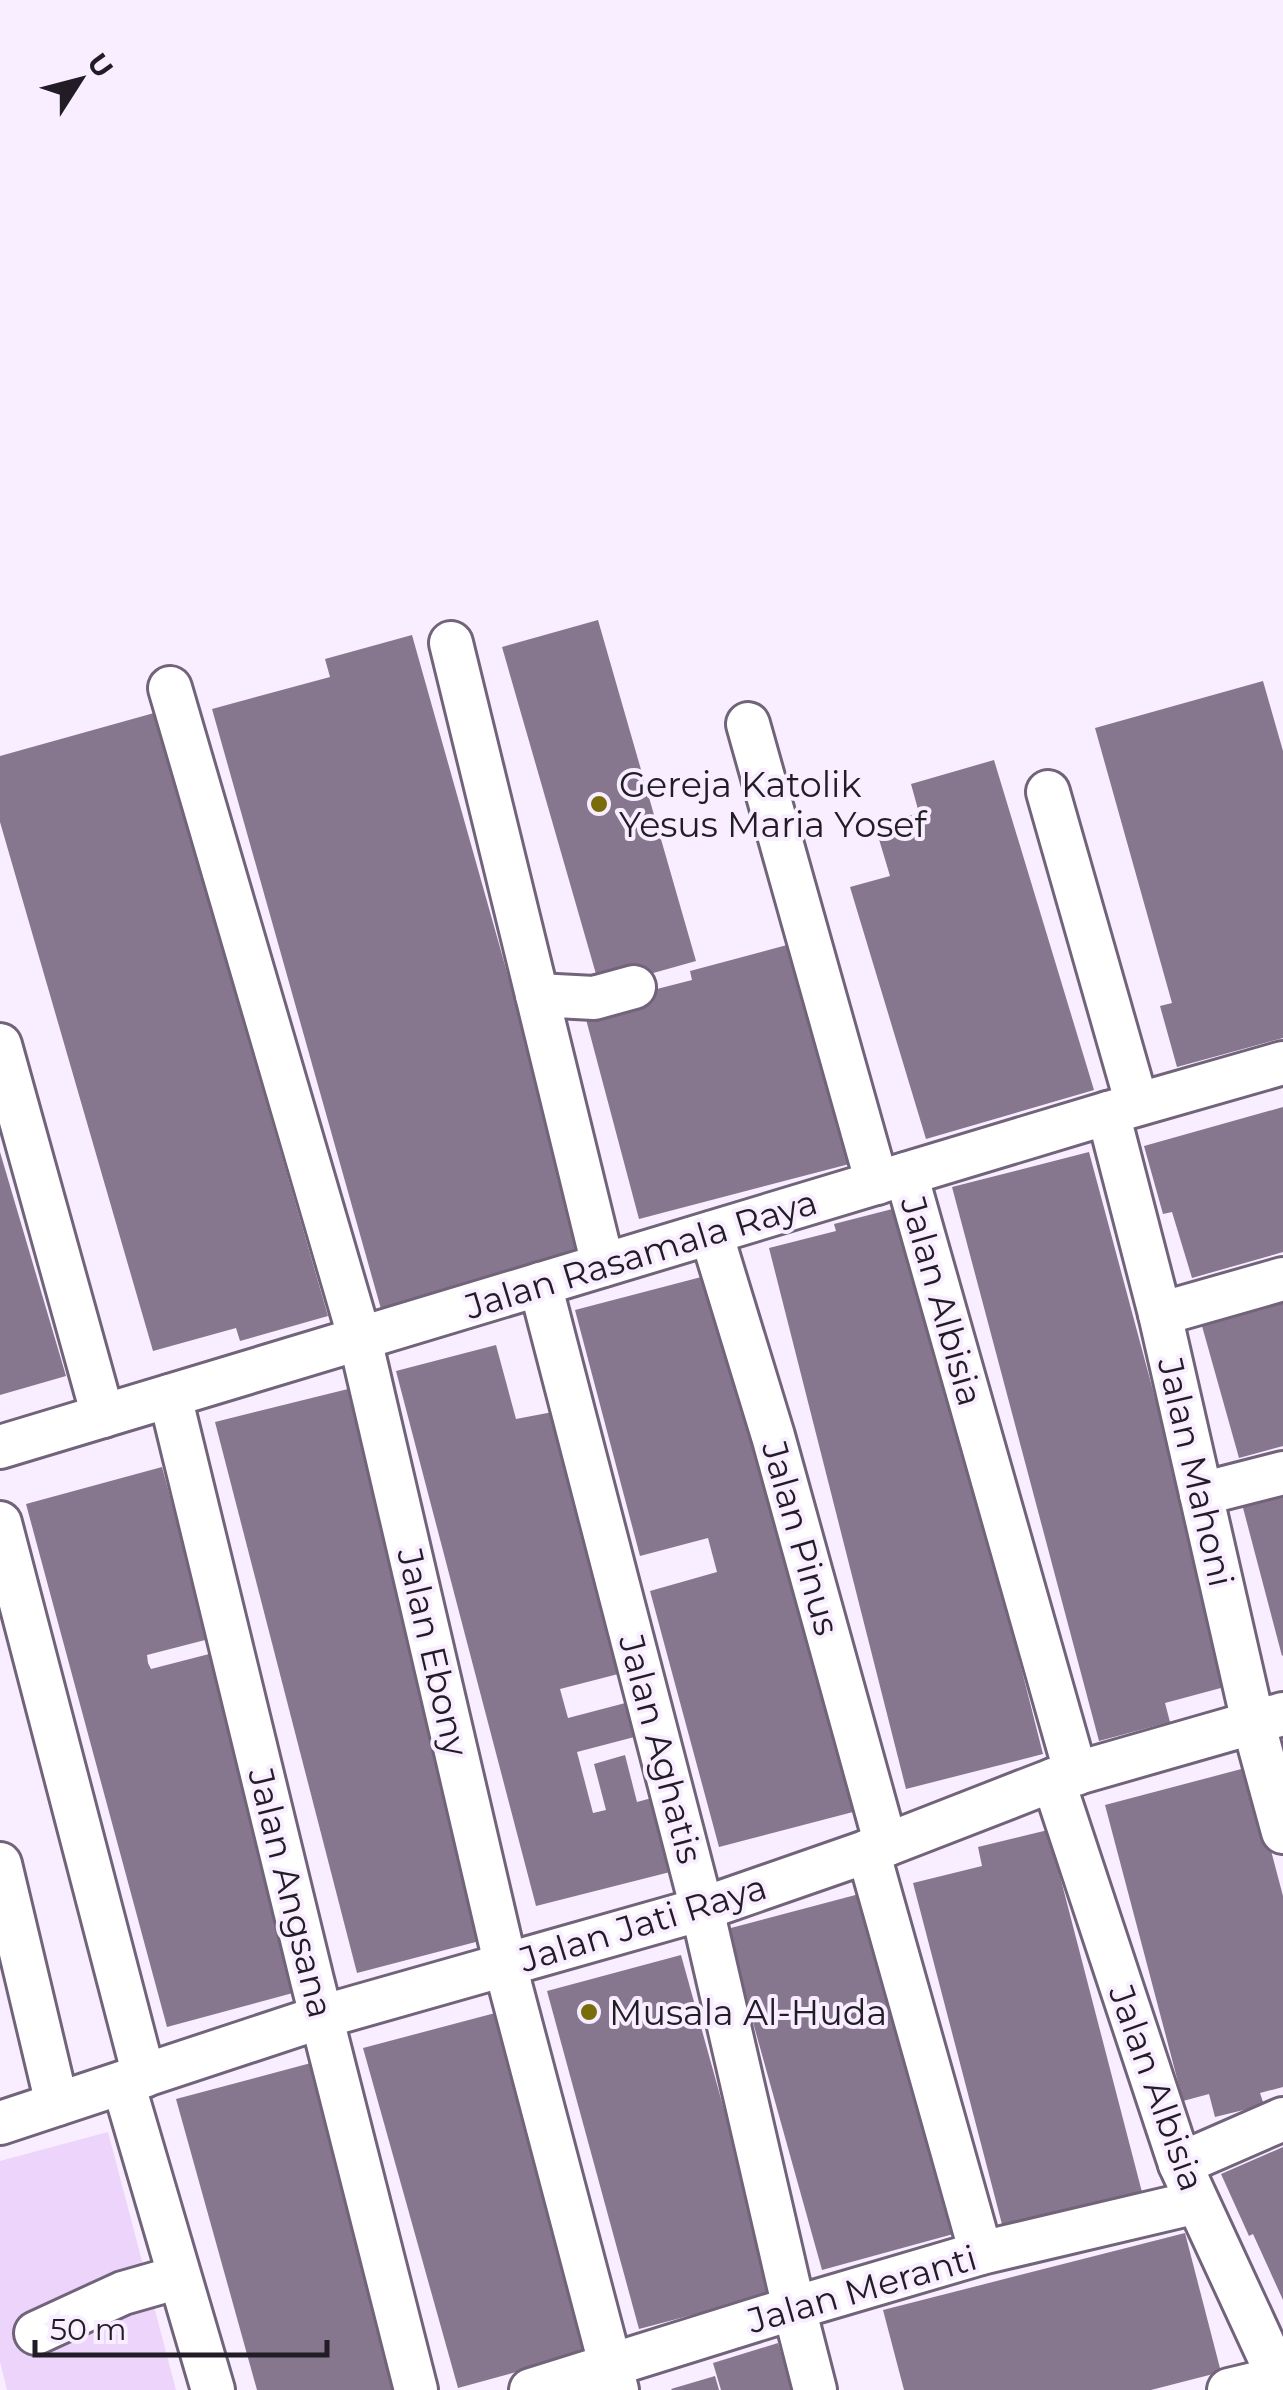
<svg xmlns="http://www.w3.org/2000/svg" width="1283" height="2390" viewBox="0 0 1283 2390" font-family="Montserrat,sans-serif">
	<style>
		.green { fill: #ecd4fb }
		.building { fill: #86778f }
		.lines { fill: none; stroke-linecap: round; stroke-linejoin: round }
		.minor-casing { stroke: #71637a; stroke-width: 48 }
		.minor { stroke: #fff; stroke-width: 42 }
		.poi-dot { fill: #786d0a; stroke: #f8eeff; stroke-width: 4 }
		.labels { text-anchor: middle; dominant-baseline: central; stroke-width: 8; stroke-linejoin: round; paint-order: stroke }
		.poi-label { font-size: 35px; fill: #211c25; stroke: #f8eeff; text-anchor: start }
		.street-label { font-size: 35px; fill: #211c25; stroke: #f8eeff }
	</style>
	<rect width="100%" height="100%" fill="#f8eeff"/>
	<path class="green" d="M108,2132l68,258h-169l-7,-28v-201z"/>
	<g class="building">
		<path d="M598,620l98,341 -96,27 -98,-341z"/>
		<path d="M412,635l174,618 -205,56 -169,-600 118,-32 -5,-18z"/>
		<path d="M1263,681l20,70v287l-106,29 -17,-61 12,-3 -77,-275z"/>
		<path d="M154,713l174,603 -88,25 -4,-13 -83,23 -153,-529v-66z"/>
		<path d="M994,760l100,330 -168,49 -76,-252 40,-11 -15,-50 44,-13 -8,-29z"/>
		<path d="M798,942l59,220 -218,57 -56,-211 109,-28 -2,-9z"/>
		<path d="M1283,1107v145l-91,26 -20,-66 -9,2 -19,-68z"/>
		<path d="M0,1152l66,224 -66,19z"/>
		<path d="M1089,1152l143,533 -67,18 5,19 -71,19 -147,-554z"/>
		<path d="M904,1206l139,548 -137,35 -137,-541 67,-17 -2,-7z"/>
		<path d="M709,1275l144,537 -134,35 -69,-256 67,-19 -9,-34 -68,18 -65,-246z"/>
		<path d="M1283,1303v143l-44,12 -37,-132z"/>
		<path d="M496,1345l20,74 42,-8 68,261 -66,17 8,29 65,-17 9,34 -65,17 16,61 13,-3 -12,-46 31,-9 12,47 22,-6 19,74 -142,36 -140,-535z"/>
		<path d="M348,1389l143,549 -134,35 -142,-551z"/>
		<path d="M162,1467l47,172 -62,16 1,8 3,6 62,-16 91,337 -137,37 -141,-523z"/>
		<path d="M1283,1494v161l-1,1 -40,-152z"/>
		<path d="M1249,1767l34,129v191l-23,6 4,12 -49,12 -6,-23 -26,7 -78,-296z"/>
		<path d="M1048,1830l95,366 -139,36 -91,-349 69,-17 -4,-19z"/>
		<path d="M863,1893l94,340 -135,37 -95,-341z"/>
		<path d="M681,1955l94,338 -136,36 -92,-338z"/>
		<path d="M499,2012l94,339 -135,37 -95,-340z"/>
		<path d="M311,2063l91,327h-145l-81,-291z"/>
		<path d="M1283,2147v153l-30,-66 -4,2 -28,-62z"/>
		<path d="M1185,2233l36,139 -70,18h-247l-21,-80z"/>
		<path d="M778,2343l15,47h-72l-8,-27z"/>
		<path d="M715,2376l4,14h-47l-1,-1z"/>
	</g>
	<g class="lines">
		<defs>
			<g id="minor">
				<path d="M451,643l152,622"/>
				<path d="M170,688l190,651 151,649 106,402"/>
				<path d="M748,724l129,459"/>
				<path d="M1048,792l89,312"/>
				<path d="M537,995l57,3 40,-11"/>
				<path d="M0,1045l103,371"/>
				<path d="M1108,1113l52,201 93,408 30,110"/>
				<path d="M906,1174l170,600"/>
				<path d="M711,1233l62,203 113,409"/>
				<path d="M540,1284l162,625 92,399 21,82"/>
				<path d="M1160,1314l123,-35"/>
				<path d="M170,1396l142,584 104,410"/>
				<path d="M0,1447l1108,-334 175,-50"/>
				<path d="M1201,1494l82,-21"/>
				<path d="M0,1523l144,553"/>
				<path d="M1053,1780l127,384 103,223"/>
				<path d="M868,1851l113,402"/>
				<path d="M0,1864l57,240"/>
				<path d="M123,2083l90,307"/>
				<path d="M0,2123l321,-106 381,-108 184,-64 167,-65 230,-66"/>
				<path d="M1180,2164l103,-45"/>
				<path d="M36,2333l87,-40 56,-16"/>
				<path d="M531,2390l263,-82 187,-55 216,-51"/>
				<path d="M1229,2390l50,-12"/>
			</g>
		</defs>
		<use href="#minor" class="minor-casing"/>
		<use href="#minor" class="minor"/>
	</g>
	<g class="poi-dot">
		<circle cx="599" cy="804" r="10"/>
		<circle cx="589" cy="2012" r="10"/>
	</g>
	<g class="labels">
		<g class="poi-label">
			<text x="619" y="784">Gereja Katolik<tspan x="619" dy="40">Yesus Maria Yosef</tspan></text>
			<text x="609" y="2012">Musala Al-Huda</text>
		</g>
		<g class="street-label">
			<text transform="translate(641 1254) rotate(-17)">Jalan Rasamala Raya</text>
			<text transform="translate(942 1301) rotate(74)">Jalan Albisia</text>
			<text transform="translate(1196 1472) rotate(77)">Jalan Mahoni</text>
			<text transform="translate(801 1538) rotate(74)">Jalan Pinus</text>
			<text transform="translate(433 1652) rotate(77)">Jalan Ebony</text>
			<text transform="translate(661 1749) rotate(75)">Jalan Aghatis</text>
			<text transform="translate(291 1893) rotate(76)">Jalan Angsana</text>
			<text transform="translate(643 1923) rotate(-17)">Jalan Jati Raya</text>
			<text transform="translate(1157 2088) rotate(70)">Jalan Albisia</text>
			<text transform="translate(862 2289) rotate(-16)">Jalan Meranti</text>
		</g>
	</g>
	<g transform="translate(80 80) rotate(54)" stroke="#f8eeff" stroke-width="8" paint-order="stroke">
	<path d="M0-8L18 38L0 25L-18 38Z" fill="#211c25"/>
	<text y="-15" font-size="28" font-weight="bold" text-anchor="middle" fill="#211c25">U</text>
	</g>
	<path d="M35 2340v15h292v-15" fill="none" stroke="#211c25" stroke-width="5"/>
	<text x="50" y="2340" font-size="30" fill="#211c25" stroke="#f8eeff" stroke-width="8" paint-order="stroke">50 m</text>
</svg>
